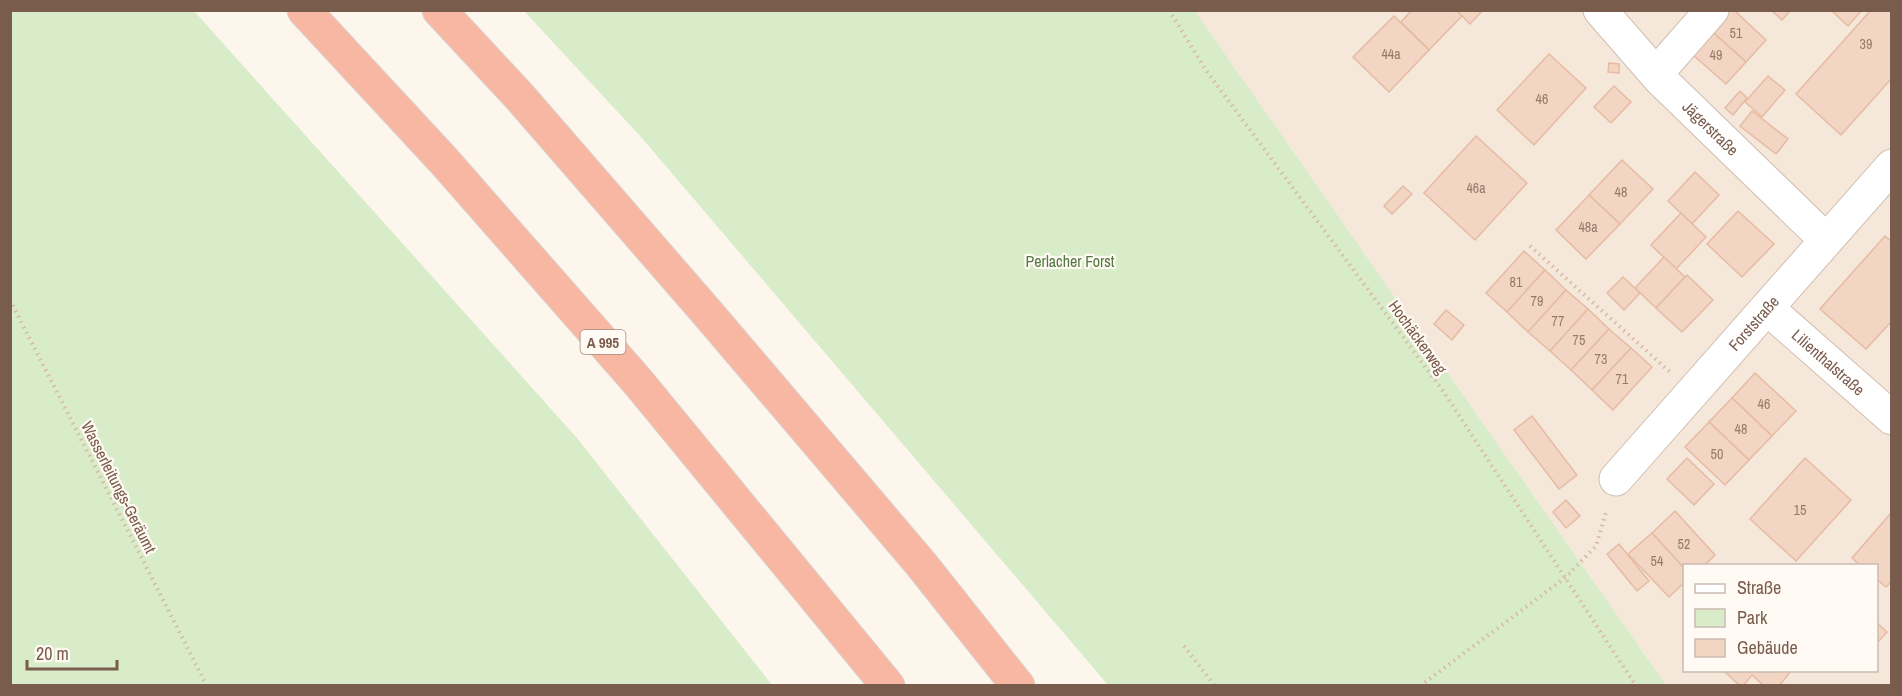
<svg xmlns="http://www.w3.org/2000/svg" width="1902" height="696" viewBox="0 0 1902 696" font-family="'Archivo Narrow',sans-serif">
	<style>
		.residential { fill: #f5e8da; fill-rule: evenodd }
		.green { fill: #d8ecc9 }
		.building { fill: #f3d5c3; stroke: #e6bba3; stroke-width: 1.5 }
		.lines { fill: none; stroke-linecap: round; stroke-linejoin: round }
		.minor-casing { stroke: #d1beb0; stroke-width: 35 }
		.highway-casing { stroke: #dad1cd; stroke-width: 35 }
		.path { stroke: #d9b8a5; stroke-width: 4; stroke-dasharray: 1.5 4.5; stroke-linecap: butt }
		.minor { stroke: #fff; stroke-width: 33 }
		.highway { stroke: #f7b7a3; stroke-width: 33 }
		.labels { text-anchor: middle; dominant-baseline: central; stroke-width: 4.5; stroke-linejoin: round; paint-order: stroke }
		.number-label { font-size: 14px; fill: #987a6a }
		.shield { fill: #fffaf3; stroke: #a28b7f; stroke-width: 1.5 }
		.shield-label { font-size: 15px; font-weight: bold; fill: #7a5c4d }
		.street-label { font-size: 16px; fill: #7a5c4d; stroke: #fffaf3 }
		.park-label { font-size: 16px; fill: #537a41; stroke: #fffaf3 }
	</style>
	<rect width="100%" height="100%" fill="#fdf6ec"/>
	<path class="residential" d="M1195,11h696v674h-225zM1684,566h192v104h-192z"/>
	<g class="green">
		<path d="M10,11h184l383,427 195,247h-761z"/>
		<path d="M524,11h671l471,674h-558l-467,-548z"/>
	</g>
	<g class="building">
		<path d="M1412,10h44l6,6 -33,34 -28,-28z"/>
		<path d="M1456,10h27l-13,14z"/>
		<path d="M1719,10h15l32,30 -20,22 -40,-36z"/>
		<path d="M1771,10h20l-9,10z"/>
		<path d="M1831,10h31l-14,16z"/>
		<path d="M1871,10h21v68l-51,57 -45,-41z"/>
		<path d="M1394,16l35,34 -40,42 -36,-35z"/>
		<path d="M1706,26l40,36 -20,22 -41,-36z"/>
		<path d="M1549,54l37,34 -52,57 -37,-35z"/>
		<path d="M1609,63l10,1v9l-11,-1z"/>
		<path d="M1768,76l17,14 -23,27 -17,-15z"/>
		<path d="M1614,86l17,16 -20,21 -17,-16z"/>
		<path d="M1740,91l7,7 -14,17 -8,-7z"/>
		<path d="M1752,111l36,28 -12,15 -36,-28z"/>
		<path d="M1476,136l51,47 -52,57 -51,-47z"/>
		<path d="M1622,160l31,29 -33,35 -31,-29z"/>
		<path d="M1695,172l24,23 -27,29 -24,-23z"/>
		<path d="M1403,186l9,8 -20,20 -8,-8z"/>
		<path d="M1589,195l31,29 -34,35 -30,-29z"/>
		<path d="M1738,211l36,33 -32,33 -35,-33z"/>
		<path d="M1681,213l25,24 -30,32 -25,-24z"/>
		<path d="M1885,236l7,6v79l-26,28 -46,-40z"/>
		<path d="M1524,251l21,19 -38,42 -21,-19z"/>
		<path d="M1664,257l21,20 -29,31 -21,-20z"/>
		<path d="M1545,270l21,20 -38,42 -21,-20z"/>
		<path d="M1687,275l26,25 -31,32 -26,-24z"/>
		<path d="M1623,277l17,16 -16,17 -17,-17z"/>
		<path d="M1566,290l22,19 -38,42 -22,-19z"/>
		<path d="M1588,309l21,20 -38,41 -21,-19z"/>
		<path d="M1446,310l18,15 -12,15 -18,-16z"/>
		<path d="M1609,329l22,19 -39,42 -21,-20z"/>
		<path d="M1631,348l21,19 -39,43 -21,-20z"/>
		<path d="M1755,373l41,38 -24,25 -40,-38z"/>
		<path d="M1732,398l40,38 -23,24 -40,-38z"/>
		<path d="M1532,416l45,59 -18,14 -45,-59z"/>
		<path d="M1709,422l40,38 -24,25 -40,-38z"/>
		<path d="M1687,458l27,26 -20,21 -27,-26z"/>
		<path d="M1805,458l46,42 -55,61 -46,-42z"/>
		<path d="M1566,500l14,16 -14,12 -13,-16z"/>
		<path d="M1675,511l40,44 -11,11h-20v2l-32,-35z"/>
		<path d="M1891,513l1,68 -6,6 -10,-8v-13h-15l-9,-8z"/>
		<path d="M1652,533l32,35v15l-15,14 -41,-43z"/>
		<path d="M1619,544l30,37 -12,10 -30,-37z"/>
		<path d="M1876,622l11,10 -11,12z"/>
		<path d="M1723,670h69l-13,16h-15l-12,-11 -9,11h-3z"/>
	</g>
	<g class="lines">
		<defs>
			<g id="minor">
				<path id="s1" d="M1600,10l60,69 166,161"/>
				<path d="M1656,74l56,-64"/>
				<path id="s2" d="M1767,308l125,110"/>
				<path id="s3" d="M1616,479l276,-313"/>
			</g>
			<g id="highway">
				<path d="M304,10l140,151 194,221 250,304"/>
				<path d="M439,10l80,86 191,220 211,248 97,122"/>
			</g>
		</defs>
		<use href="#minor" class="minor-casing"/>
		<use href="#highway" class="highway-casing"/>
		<g class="path">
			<path d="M1169,10l36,59 238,322 193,295"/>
			<path d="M1530,246l140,126"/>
			<path d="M10,300l197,386"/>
			<path d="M1184,646l31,40"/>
			<path d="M1420,686l145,-108 31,-32 11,-37"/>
		</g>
		<use href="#minor" class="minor"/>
		<use href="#highway" class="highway"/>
	</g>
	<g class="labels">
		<g class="number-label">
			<text x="1736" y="33">51</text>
			<text x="1866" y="44">39</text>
			<text x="1391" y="54">44a</text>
			<text x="1716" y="55">49</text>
			<text x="1542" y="99">46</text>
			<text x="1476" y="188">46a</text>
			<text x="1621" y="192">48</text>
			<text x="1588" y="227">48a</text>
			<text x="1516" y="282">81</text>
			<text x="1537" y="301">79</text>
			<text x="1558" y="321">77</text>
			<text x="1579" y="340">75</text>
			<text x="1601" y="359">73</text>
			<text x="1622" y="379">71</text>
			<text x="1764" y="404">46</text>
			<text x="1741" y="429">48</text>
			<text x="1717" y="454">50</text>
			<text x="1800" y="510">15</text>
			<text x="1684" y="544">52</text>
			<text x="1657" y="561">54</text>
		</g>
		<rect class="shield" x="580.5" y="330" width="45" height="24" rx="4.5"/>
		<g class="shield-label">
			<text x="603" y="342">A 995</text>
		</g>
		<g class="street-label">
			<text stroke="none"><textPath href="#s1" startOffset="162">Jägerstraße</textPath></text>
			<text stroke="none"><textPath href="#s3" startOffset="208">Forststraße</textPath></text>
			<text transform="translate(1418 337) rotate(54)">Hochäckerweg</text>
			<text stroke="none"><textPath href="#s2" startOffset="82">Lilienthalstraße</textPath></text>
			<text transform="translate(119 487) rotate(63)">Wasserleitungs-Geräumt</text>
		</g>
		<g class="park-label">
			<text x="1070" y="261">Perlacher Forst</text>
		</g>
	</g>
	<rect width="1902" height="696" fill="none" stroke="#7a5c4d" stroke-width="24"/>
	<rect x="1683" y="564" width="195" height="108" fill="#fffaf3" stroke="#cabbb1" stroke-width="1.5"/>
	<rect x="1695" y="584" width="30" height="9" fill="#ffffff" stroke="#cabbb1" stroke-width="1.5"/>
	<text x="1737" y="594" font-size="18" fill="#7a5c4d">Straße</text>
	<rect x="1695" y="609" width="30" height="18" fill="#d8ecc9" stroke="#cabbb1" stroke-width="1.5"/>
	<text x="1737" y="624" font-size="18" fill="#7a5c4d">Park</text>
	<rect x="1695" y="639" width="30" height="18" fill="#f3d5c3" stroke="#cabbb1" stroke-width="1.5"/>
	<text x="1737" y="654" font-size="18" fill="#7a5c4d">Gebäude</text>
	<path d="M27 660v9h90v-9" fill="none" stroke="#7a5c4d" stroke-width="3"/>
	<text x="36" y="660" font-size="18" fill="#7a5c4d" stroke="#fffaf3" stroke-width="4.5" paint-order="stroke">20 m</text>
</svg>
